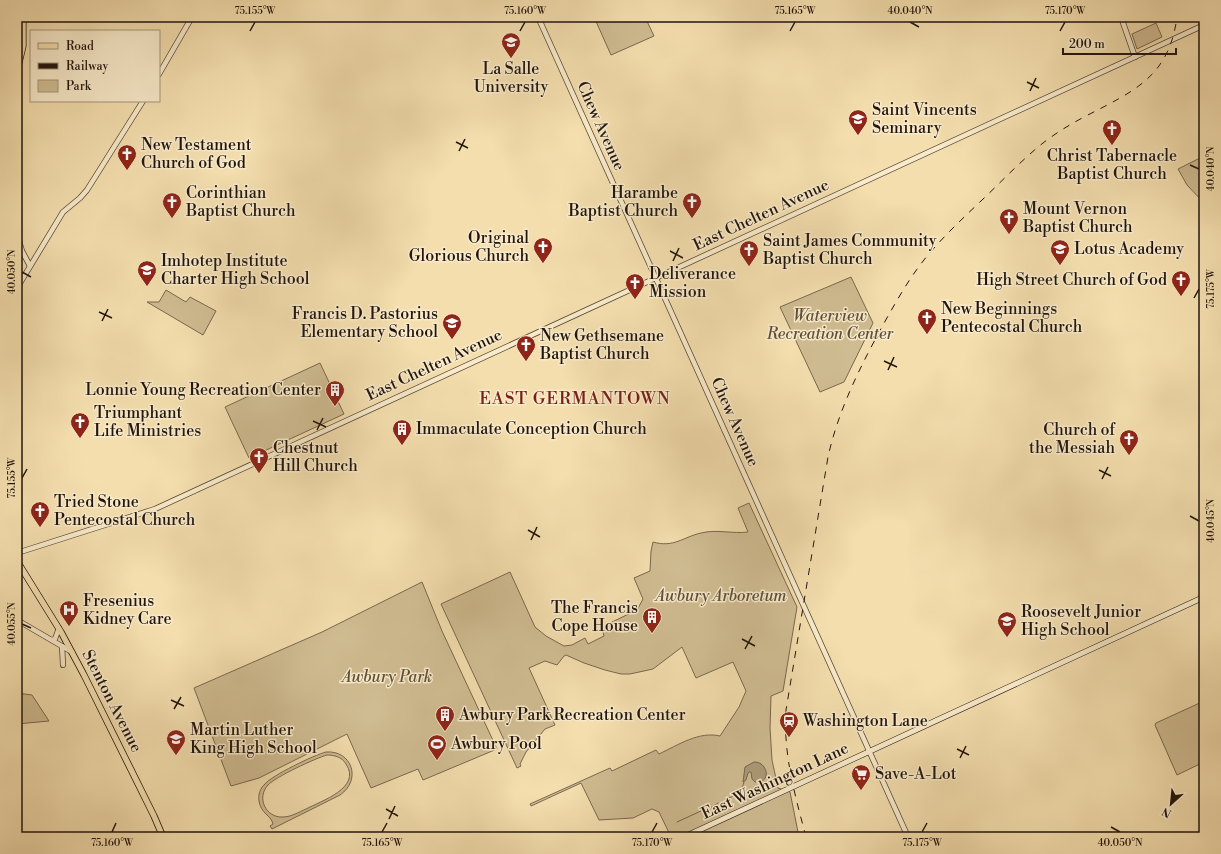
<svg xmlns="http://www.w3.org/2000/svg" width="1221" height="854" viewBox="0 0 1221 854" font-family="'Libre Bodoni',serif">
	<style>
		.green { fill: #d0bc92; stroke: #78684f; fill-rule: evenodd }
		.water { fill: #ac9a77; stroke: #74654c }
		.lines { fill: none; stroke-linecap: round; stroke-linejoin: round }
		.stream { stroke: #74654c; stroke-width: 1 }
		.tertiary-casing { stroke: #564734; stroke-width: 6 }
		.secondary-casing { stroke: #21150c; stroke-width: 6 }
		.primary-casing { stroke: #21150c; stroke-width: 7 }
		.tertiary { stroke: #f8eaca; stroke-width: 4.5 }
		.secondary { stroke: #f8eaca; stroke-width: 5 }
		.primary { stroke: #f4deae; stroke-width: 5.5 }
		.rail { stroke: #21150c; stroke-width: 1; stroke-dasharray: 7 7; stroke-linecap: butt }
		.ticks { fill: none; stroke: #21150c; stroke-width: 1.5 }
		.labels { text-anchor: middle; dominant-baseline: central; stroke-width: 3; stroke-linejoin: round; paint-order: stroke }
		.poi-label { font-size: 16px; fill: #21150c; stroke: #f8eaca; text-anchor: start }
		.street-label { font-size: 16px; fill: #21150c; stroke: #f8eaca }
		.park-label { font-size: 16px; font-style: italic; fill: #5e4f3b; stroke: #f8eaca }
		.neighbourhood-label { font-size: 17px; letter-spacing: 1px; fill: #7a1f14; stroke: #f8eaca }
		.neatline { fill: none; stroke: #21150c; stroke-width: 1.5 }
		.ticks-label { font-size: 10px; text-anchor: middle; fill: #21150c }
	</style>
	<rect width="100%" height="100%" fill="#f4deae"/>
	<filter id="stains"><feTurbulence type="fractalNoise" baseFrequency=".005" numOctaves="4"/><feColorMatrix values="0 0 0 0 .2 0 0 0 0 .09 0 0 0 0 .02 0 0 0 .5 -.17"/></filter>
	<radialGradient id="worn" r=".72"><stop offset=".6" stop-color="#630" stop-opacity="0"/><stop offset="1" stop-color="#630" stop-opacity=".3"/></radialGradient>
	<g class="green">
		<path d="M594,17h51l9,19 -43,19z"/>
		<path d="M1156,23l6,14 -25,12 -5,-15z"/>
		<path d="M1204,156v47l-17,-18 -9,-16z"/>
		<path d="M851,277l22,46 -29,59 -24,10 -40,-85z"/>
		<path d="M166,290l20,12 4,-5 26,14 -13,24 -56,-33h12z"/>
		<path d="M320,363l24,51 -95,44 -24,-51z"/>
		<path d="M749,503l48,104 -14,84 -12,5 -1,32 2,32 6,28 12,4 9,45h-128l-12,-25 -7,-3 -19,9 -34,2 -18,-37 -50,23 -1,-2 80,-36 2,3 44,-21 3,4c19,-9 40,-23 61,-18l19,-29 7,-16 -13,-29 -37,16 -14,-31 -29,22 -23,5h-9l-16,-4 -21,-7 -18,-8 -2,1 -7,9 -12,-4 -16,7 26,57 -10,4 -19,23 -6,12 1,2 -4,2 -76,-164 69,-32 25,55 11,9 18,10 8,-1 13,-7 3,6 16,-8 -1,-4 9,-10 25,-12 6,-11 -9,-21 16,-7 1,-20 2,-9c21,6 30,-5 48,-9 16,-4 32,1 47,-1l-10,-24z"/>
		<path d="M422,582l20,49 55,118 -74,31 -5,-11 -47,19 -24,-54 -88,44 -28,8 -37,-98 128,-56z"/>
		<path d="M17,693l15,2 17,26 -32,3z"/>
		<path d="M1204,701v61l-27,13 -22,-50 1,-2z"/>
		<path d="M326,752c26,-2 36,28 14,43l-68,34 -2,-3 3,-2c-2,-9 -12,-10 -14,-23 -1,-6 1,-13 6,-17 6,-8 49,-29 61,-32zM327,755c7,0 15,2 19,9 16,24 -25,37 -40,45 -7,3 -15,8 -23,8 -17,1 -27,-19 -15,-32 7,-8 48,-27 59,-30z"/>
	</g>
	<path class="water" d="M754,762c13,-1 19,21 1,20l-3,-3 -1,-7h-2l-1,1 -2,7 -3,2 2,-15z"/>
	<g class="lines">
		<g class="stream">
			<path d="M726,799c8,-2 17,-9 18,-17"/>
			<path d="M677,822l24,-11 11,-4 6,-4"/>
		</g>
		<defs>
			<g id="tertiary">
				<path d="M538,17l370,820"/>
				<path d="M1121,17l14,40"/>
				<path d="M159,74l33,-57"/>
				<path d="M17,234l5,17 8,15"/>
				<path d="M17,288l46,-76 17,-14 7,-8 56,-89"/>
				<path d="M17,553l138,-44 1049,-484"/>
				<path d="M17,620l55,32"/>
				<path d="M52,640l3,-1 4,-11"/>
				<path d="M62,646l1,19"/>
			</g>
			<path id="secondary" d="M684,837l520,-240"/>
			<g id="primary">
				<path d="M17,71l6,-25v-29"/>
				<path d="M17,561l44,71 23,43 70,141 9,21"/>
			</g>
		</defs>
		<use href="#tertiary" class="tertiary-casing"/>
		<use href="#secondary" class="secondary-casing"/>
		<use href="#primary" class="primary-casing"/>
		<use href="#tertiary" class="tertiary"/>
		<use href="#secondary" class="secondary"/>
		<use href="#primary" class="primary"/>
		<path class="rail" d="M806,837c-11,-42 -23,-83 -20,-127l42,-253c11,-50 35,-96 60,-141 12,-21 24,-42 40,-61 16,-19 34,-36 53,-54 16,-15 31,-31 48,-46 17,-16 36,-28 57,-39 48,-25 83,-39 91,-99"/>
	</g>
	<path class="ticks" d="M910,22l9,5M250,31l5,-9M520,31l5,-9M790,31l5,-9M1060,31l5,-9M1027,82l12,6M1030,91l6,-13M456,142l12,6M459,151l6,-12M1190,165l9,4M670,251l13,7M673,261l6,-13M22,272l9,5M1194,298l5,-9M99,312l13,6M102,321l6,-12M884,361l13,6M888,370l6,-13M313,421l13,6M317,430l6,-12M1099,470l12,6M22,478l5,-9M1102,479l6,-12M1190,516l9,5M528,530l12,7M531,540l6,-13M22,624l9,4M742,639l13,7M745,649l7,-13M171,700l13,6M174,709l7,-12M957,749l12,6M960,758l6,-12M386,809l12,7M389,819l6,-13M1111,827l9,5M112,832l4,-9M382,832l5,-9M652,832l5,-9M922,832l5,-9"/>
	<defs>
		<symbol id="university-pin" viewBox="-11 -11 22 30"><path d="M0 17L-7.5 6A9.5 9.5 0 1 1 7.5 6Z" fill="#8f2418" stroke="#f8eaca"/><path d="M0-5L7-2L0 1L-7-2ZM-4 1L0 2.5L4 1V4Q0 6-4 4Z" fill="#fff"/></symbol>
		<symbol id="school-pin" viewBox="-11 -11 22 30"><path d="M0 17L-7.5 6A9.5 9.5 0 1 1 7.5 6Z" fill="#8f2418" stroke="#f8eaca"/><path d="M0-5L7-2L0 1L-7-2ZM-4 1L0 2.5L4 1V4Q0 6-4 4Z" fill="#fff"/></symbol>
		<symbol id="church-pin" viewBox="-11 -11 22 30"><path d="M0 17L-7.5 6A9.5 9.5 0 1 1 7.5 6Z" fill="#8f2418" stroke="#f8eaca"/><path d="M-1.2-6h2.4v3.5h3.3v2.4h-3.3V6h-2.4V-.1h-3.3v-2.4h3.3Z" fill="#fff"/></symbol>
		<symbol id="building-pin" viewBox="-11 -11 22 30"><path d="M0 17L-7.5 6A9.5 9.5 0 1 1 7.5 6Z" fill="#8f2418" stroke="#f8eaca"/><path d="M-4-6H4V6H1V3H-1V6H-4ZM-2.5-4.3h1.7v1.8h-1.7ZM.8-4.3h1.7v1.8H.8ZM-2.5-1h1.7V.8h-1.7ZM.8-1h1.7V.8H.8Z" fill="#fff"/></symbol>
		<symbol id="hospital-pin" viewBox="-11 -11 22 30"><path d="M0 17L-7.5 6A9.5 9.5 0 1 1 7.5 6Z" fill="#8f2418" stroke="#f8eaca"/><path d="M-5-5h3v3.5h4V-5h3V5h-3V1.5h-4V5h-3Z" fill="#fff"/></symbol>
		<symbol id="station-pin" viewBox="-11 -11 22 30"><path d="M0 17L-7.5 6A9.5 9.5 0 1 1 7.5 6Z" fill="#8f2418" stroke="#f8eaca"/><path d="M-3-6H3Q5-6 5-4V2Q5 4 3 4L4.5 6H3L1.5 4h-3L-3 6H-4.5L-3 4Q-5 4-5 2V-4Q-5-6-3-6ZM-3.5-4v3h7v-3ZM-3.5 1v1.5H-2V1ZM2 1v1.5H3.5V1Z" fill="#fff"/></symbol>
		<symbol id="stadium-pin" viewBox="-11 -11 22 30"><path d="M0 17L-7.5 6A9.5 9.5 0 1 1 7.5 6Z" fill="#8f2418" stroke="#f8eaca"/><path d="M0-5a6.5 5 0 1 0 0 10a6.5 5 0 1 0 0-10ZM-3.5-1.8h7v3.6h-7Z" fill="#fff"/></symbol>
		<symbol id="supermarket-pin" viewBox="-11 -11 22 30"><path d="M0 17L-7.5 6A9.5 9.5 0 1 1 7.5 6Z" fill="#8f2418" stroke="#f8eaca"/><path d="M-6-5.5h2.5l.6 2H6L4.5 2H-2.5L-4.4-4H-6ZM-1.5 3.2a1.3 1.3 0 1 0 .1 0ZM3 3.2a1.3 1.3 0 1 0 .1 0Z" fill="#fff"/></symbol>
	</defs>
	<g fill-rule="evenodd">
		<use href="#university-pin" x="500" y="31" width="22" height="30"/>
		<use href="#school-pin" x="847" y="108" width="22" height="30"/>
		<use href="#church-pin" x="1101" y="118" width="22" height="30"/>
		<use href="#church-pin" x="116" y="143" width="22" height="30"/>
		<use href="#church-pin" x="161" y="191" width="22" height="30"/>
		<use href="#church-pin" x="681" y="191" width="22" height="30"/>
		<use href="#church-pin" x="998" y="207" width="22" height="30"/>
		<use href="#church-pin" x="532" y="236" width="22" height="30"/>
		<use href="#school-pin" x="1049" y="238" width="22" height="30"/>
		<use href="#church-pin" x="738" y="239" width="22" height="30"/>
		<use href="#school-pin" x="136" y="259" width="22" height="30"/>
		<use href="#church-pin" x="1170" y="269" width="22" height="30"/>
		<use href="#church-pin" x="624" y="272" width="22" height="30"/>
		<use href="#church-pin" x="916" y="307" width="22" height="30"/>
		<use href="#school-pin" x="441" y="312" width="22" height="30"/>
		<use href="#church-pin" x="515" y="334" width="22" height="30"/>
		<use href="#building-pin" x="324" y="379" width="22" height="30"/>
		<use href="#church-pin" x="69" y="411" width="22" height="30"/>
		<use href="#building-pin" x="391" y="418" width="22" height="30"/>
		<use href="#church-pin" x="1118" y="428" width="22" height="30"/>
		<use href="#church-pin" x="248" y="446" width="22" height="30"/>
		<use href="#church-pin" x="29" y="500" width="22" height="30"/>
		<use href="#hospital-pin" x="58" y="599" width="22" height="30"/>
		<use href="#building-pin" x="641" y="606" width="22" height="30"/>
		<use href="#school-pin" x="996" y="610" width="22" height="30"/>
		<use href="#building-pin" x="434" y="704" width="22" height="30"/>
		<use href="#station-pin" x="778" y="710" width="22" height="30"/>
		<use href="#school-pin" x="165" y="728" width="22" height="30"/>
		<use href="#stadium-pin" x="426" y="733" width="22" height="30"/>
		<use href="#supermarket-pin" x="850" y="763" width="22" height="30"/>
	</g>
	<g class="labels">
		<g class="poi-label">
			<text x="511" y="69" text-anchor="middle">La Salle<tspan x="511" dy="18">University</tspan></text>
			<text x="872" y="110">Saint Vincents<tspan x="872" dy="18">Seminary</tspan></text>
			<text x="141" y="145">New Testament<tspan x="141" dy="18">Church of God</tspan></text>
			<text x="1112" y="156" text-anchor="middle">Christ Tabernacle<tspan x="1112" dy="18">Baptist Church</tspan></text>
			<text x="186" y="193">Corinthian<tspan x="186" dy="18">Baptist Church</tspan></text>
			<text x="678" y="193" text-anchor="end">Harambe<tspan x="678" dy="18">Baptist Church</tspan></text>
			<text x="1023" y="209">Mount Vernon<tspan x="1023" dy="18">Baptist Church</tspan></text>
			<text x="529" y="238" text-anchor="end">Original<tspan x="529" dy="18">Glorious Church</tspan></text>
			<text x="763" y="241">Saint James Community<tspan x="763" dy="18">Baptist Church</tspan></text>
			<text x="1074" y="249">Lotus Academy</text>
			<text x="161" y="261">Imhotep Institute<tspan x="161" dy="18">Charter High School</tspan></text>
			<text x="649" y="274">Deliverance<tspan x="649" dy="18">Mission</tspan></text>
			<text x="1167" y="280" text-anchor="end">High Street Church of God</text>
			<text x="941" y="309">New Beginnings<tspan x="941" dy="18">Pentecostal Church</tspan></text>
			<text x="438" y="314" text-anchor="end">Francis D. Pastorius<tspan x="438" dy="18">Elementary School</tspan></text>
			<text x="540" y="336">New Gethsemane<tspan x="540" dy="18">Baptist Church</tspan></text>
			<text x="321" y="390" text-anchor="end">Lonnie Young Recreation Center</text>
			<text x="94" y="413">Triumphant<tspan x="94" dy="18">Life Ministries</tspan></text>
			<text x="416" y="429">Immaculate Conception Church</text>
			<text x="1115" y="430" text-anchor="end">Church of<tspan x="1115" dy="18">the Messiah</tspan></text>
			<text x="273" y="448">Chestnut<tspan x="273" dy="18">Hill Church</tspan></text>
			<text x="54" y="502">Tried Stone<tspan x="54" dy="18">Pentecostal Church</tspan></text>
			<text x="83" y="601">Fresenius<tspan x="83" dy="18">Kidney Care</tspan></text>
			<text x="638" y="608" text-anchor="end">The Francis<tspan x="638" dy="18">Cope House</tspan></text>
			<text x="1021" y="612">Roosevelt Junior<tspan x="1021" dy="18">High School</tspan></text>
			<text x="459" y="715">Awbury Park Recreation Center</text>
			<text x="803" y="721">Washington Lane</text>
			<text x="190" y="730">Martin Luther<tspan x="190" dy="18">King High School</tspan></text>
			<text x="451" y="744">Awbury Pool</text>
			<text x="875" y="774">Save-A-Lot</text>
		</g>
		<g class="street-label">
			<text transform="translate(601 126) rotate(66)">Chew Avenue</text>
			<text transform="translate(761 215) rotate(-25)">East Chelten Avenue</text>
			<text transform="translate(434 365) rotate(-25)">East Chelten Avenue</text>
			<text transform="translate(735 422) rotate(66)">Chew Avenue</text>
			<text transform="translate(112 701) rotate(63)">Stenton Avenue</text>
			<text transform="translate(775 781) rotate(-25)">East Washington Lane</text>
		</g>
		<g class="park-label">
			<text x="830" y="316">Waterview<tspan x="830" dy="18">Recreation Center</tspan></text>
			<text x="721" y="596">Awbury Arboretum</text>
			<text x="387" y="677">Awbury Park</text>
		</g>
		<g class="neighbourhood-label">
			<text x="575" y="399">EAST GERMANTOWN</text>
		</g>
	</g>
	<rect width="1221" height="854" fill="none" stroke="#f4deae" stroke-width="44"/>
	<rect x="30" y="30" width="130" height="72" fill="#f8eaca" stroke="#a2957e"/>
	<rect x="38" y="43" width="20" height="6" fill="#f4deae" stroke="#a2957e"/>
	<text x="66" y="50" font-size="12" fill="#21150c">Road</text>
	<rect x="38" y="63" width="20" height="6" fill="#21150c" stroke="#a2957e"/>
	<text x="66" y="70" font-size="12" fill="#21150c">Railway</text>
	<rect x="38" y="80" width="20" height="12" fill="#d0bc92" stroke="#a2957e"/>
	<text x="66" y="90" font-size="12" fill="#21150c">Park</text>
	<g transform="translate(1171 804) rotate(207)" stroke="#f8eaca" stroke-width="3" paint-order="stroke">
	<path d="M0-3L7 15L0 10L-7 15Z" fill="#21150c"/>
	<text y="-6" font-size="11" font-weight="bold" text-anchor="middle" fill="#21150c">N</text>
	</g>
	<path d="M1063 48v6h113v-6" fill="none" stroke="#21150c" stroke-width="2"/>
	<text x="1069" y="48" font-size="12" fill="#21150c" stroke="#f8eaca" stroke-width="3" paint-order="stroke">200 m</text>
	<rect x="22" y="22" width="1177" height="810" class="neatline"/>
	<g class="ticks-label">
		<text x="255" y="14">75.155°W</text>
		<text x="525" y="14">75.160°W</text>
		<text x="795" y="14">75.165°W</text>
		<text x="910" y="14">40.040°N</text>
		<text x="1065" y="14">75.170°W</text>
		<text transform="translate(1210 169) rotate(-90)" y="4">40.040°N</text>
		<text transform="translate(11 272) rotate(-90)" y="4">40.050°N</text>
		<text transform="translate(1210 289) rotate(-90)" y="4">75.175°W</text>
		<text transform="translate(11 478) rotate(-90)" y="4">75.155°W</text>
		<text transform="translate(1210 521) rotate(-90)" y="4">40.045°N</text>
		<text transform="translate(11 624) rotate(-90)" y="4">40.055°N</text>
		<text x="112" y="846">75.160°W</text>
		<text x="382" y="846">75.165°W</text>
		<text x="652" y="846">75.170°W</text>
		<text x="922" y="846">75.175°W</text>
		<text x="1120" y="846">40.050°N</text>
	</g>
	<rect width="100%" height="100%" filter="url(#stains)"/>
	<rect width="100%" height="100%" fill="url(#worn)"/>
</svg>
